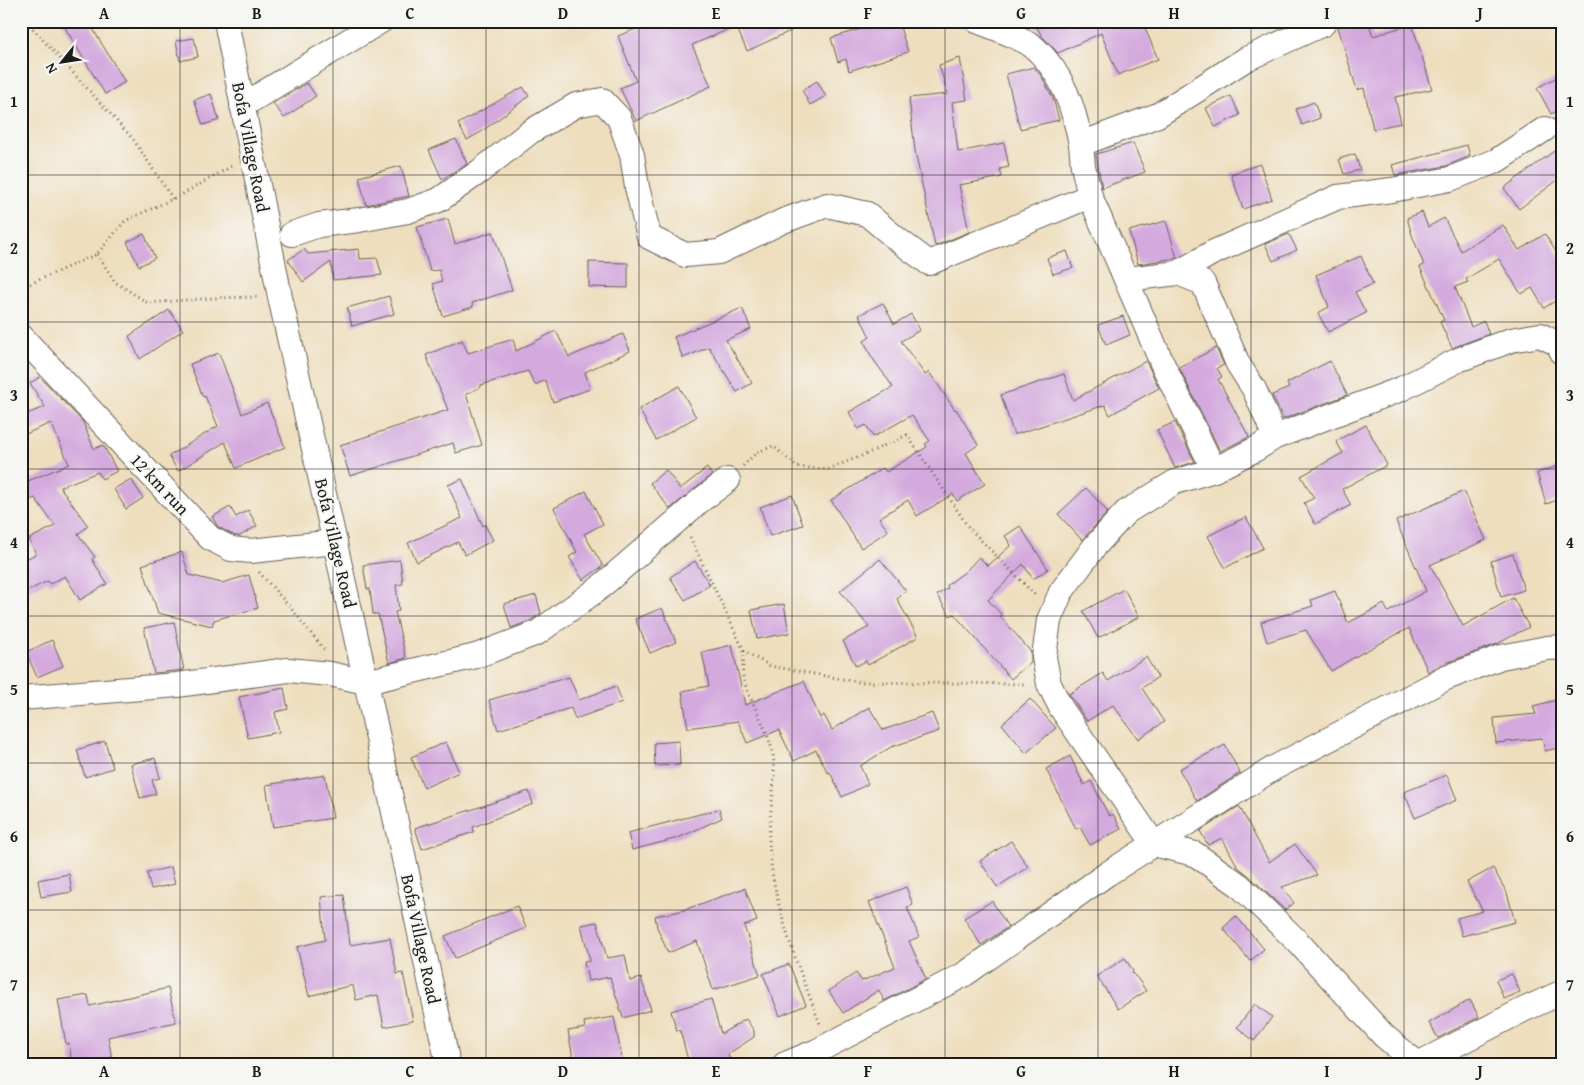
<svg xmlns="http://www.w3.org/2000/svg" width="1584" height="1085" viewBox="0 0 1584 1085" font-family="'Gentium Book Plus',serif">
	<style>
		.building { fill: #d4aade }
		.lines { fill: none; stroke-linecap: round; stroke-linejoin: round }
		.street-casing { stroke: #666055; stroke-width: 26 }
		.path { stroke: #666055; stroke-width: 3; stroke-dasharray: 1 4; stroke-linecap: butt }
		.street { stroke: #fff; stroke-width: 24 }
		.grid { fill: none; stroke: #1c1c1c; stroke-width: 1; stroke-opacity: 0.55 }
		.labels { text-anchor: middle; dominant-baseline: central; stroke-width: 4; stroke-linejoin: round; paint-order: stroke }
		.street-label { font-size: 18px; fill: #1c1c1c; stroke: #f6f6f2 }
		.neatline { fill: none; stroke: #1c1c1c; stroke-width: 2 }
		.grid-label { font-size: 16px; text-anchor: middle; font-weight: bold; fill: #1c1c1c }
	</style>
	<rect width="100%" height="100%" fill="#f6f6f2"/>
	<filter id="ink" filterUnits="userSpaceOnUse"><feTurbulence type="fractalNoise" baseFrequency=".02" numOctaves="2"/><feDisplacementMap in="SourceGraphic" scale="10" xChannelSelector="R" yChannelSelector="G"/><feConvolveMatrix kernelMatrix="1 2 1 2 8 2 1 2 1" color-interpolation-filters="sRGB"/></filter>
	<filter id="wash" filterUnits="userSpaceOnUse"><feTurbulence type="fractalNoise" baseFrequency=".0096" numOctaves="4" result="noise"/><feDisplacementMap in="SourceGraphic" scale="20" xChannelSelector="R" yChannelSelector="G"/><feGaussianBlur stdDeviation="1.12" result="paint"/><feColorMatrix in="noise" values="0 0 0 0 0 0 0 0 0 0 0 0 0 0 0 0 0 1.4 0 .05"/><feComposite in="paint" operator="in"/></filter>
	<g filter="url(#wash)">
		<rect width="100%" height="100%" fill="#eedebe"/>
		<g id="blocks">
			<g class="building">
				<path d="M61,21h27l37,61 -20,12z"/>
				<path d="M656,21h156l-65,30 -11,-25 -44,19 19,41 -75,35 -16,-33 16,-7 -18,-45z"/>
				<path d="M888,21h10l10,31 -59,19 -3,-12 -8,3 -7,-24z"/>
				<path d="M1034,21h108l16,38 -40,16 -17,-42 -43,20 -17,-18z"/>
				<path d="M1346,21h22l5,15 39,-12 20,65 -37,8 6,26 -28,6 -9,-41 -7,2 -20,-66z"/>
				<path d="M194,38l4,19 -18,4 -4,-20z"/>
				<path d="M960,58l7,42 -15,2 6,50 46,-9 5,24 -9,2 2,8 -43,8 10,47 -34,14 -20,-95 -6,-53 39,-4 -9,-29z"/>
				<path d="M1034,67l8,10 11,21 6,22 -39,9 -14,-55z"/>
				<path d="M1563,74v34l-12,6 -14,-26z"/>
				<path d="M817,81l9,15 -16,9 -8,-15z"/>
				<path d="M307,83l9,13 -32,22 -11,-15z"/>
				<path d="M523,87l6,9 -48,36 -14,8 -9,-16z"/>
				<path d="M211,94l8,26 -16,5 -9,-25z"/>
				<path d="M1231,96l9,19 -25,12 -9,-19z"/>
				<path d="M1314,102l6,16 -18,7 -6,-16z"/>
				<path d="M456,139l11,25 -25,15 -13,-29z"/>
				<path d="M1133,143l12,29 -43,16 -6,-34z"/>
				<path d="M1467,145l3,11 -24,10 -51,9 -3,-10z"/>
				<path d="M1554,151l9,12v13l-44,33 -15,-21z"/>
				<path d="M1355,154l5,16 -16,4 -5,-15z"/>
				<path d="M1260,164l12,35 -29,10 -12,-35z"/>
				<path d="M401,166l8,30 -43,9 -7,-28z"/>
				<path d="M1422,212l6,15 16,-9 17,33 42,-26 16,25 26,-16 18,29v33l-19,12 -12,-20 -11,6 -22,-35 -33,20 2,3 -13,5 16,40 13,-6 5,13 -37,14 -12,-26 4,-2 -24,-53 4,-2 -11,-27 -6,-20z"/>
				<path d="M448,219l7,25 38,-12 19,58 -40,13 1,4 -30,9 -10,-32 9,-3 -3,-11 -9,1 -13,-44z"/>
				<path d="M1166,221l11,37 -39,6 -9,-33z"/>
				<path d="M144,234l11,24 -16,8 -12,-24z"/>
				<path d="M1289,234l8,16 -24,11 -8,-17z"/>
				<path d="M304,249l4,5 51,-5 1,10 17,-1 5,17 -49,5 -2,-18 -28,20 -15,-22z"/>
				<path d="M1067,251l6,17 -20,6 -6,-16z"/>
				<path d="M1361,256l12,28 -18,8 11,21 -38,19 -10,-19 11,-6 -13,-32z"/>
				<path d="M589,262l39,1v25l-39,-1z"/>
				<path d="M389,296l5,18 -42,12 -5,-18z"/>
				<path d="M883,303l11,21 17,-10 9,16 -19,11 24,34 4,-3 26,38 1,-1 22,36 -12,8 19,31 -28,17 -4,-7 -36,22 -9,-16 -29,18 9,13 -27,17 -30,-48 52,-32 3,4 41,-25 -2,-3 5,-3 -18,-26 -39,22 -7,-12 -8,4 -9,-17 44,-25 -22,-31 -7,-15 6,-4 -11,-22z"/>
				<path d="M742,308l9,21 -25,11 26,43 -15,9 -28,-45 -26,11 -9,-21z"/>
				<path d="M169,310l14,20 -43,29 -11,-23z"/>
				<path d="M1123,316l7,19 -24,10 -8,-20z"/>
				<path d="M556,331l13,26 54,-23 7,17 -45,21 5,17 -37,13 -8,-22 -10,5 -7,-14 -47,14v2l-15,7 16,51 -26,8 -3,-10 -103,33 -10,-31 108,-35 -22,-55 36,-15 6,13 45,-14 3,12z"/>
				<path d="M1216,348l8,17 -7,3 5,9 -4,2 31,58 -29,14 -41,-84z"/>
				<path d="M219,353l23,61 25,-11 18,44 -49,21 -11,-26 -47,29 -9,-15 49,-30 -13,-30 -2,1 -13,-33z"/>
				<path d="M1146,361l13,27 -49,27 -5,-10 -91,30 -13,-40 63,-21 9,26z"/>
				<path d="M1330,361l17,34 -64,24 -11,-24 17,-7 -2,-5z"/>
				<path d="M40,377l43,45 11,27 9,-4 14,26 -15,8 -4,-7 -38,15 28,39 -10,8 17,23 -3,2 15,25 -27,16 -15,-24 -15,8 -2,-3 -27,13v-33l15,-7 -7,-15 26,-13 -20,-28 -14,5v-19l48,-20 -18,-41 -30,13v-20l24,-9 -15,-24z"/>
				<path d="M679,386l17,31 -40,23 -17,-31z"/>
				<path d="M1175,422l20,40 -20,6 -18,-38z"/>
				<path d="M1366,425l21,40 -45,24 9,16 -36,19 -11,-21 10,-5 -13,-22 42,-23 -7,-12z"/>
				<path d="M1559,466l4,13v19l-17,6 -9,-31z"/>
				<path d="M707,468l5,7 -42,34 -20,-26 16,-13 14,19z"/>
				<path d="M131,479l12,19 -17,11 -12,-20z"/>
				<path d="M462,479l21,47 2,-1 8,15 -28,15 -7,-13 -41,20 -9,-19 54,-25 -14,-33z"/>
				<path d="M1086,488l22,24 -26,28 -24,-26z"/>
				<path d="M586,491l17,33 -19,10 19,32 -20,14 -14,-23 8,-5 -23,-44z"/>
				<path d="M1464,491l22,49 -56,25 33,61 50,-28 16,29 -32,17 -56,21 -13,7 -19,-44 -49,26 -29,17 -25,-41 -39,12 -6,-20 52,-16 -2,-6 24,-9 13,32 36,-19 4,8 38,-21 -30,-70z"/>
				<path d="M792,495l11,30 -33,11 -10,-29z"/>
				<path d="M230,507l6,10 12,-7 9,16 -17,10h-5l-17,-9 -6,-10z"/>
				<path d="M1246,517l17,31 -38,20 -17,-32z"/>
				<path d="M1020,526l28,43 -15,10 -10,-15 -35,36 14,15 -2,1 31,36v10l-20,17 -57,-65 -4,2 -13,-21 11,-7 -1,-3 19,-14 13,-14 9,9 23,-21 -6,-9z"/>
				<path d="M182,552l7,23 33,8 27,-8 9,33 -44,12 -2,6 -54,-13 -16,-48z"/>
				<path d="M1513,554l11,36 -23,7 -10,-36z"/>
				<path d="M880,559l26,32 -9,8 21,38 -50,28 -2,-4 -10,5 -13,-25 26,-14 -29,-36z"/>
				<path d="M400,560l3,24 -7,1 3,26 -4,1 11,46 -17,5 -11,-49h-5l-3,-25h-3l-4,-24z"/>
				<path d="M695,561l15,24 -25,15 -15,-23z"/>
				<path d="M1124,589l15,28 -41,21 -15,-27z"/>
				<path d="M536,595l5,18 -11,8 -19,7 -7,-24z"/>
				<path d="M784,604l5,29 -32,6 -6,-29z"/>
				<path d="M662,608l14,34 -26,11 -15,-34z"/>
				<path d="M174,622l10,48 -30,3 -10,-45z"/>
				<path d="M52,640l11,26 -26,11 -11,-25z"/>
				<path d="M732,645l13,60 59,-24 16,37 4,-3 8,15 37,-23 14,23 49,-17 7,18 -48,16 -31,19 8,18 -26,13 -12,-25 -2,1 -12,-23 -22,11 -15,-31 -32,13 -9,-22 -50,7 -6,-37 27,-5 -7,-34z"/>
				<path d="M1146,657l12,20 -16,11 22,34 -26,17 -25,-34 -26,16 -18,-27 34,-21 5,8z"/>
				<path d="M569,677l10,23 37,-14 6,16 -47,17 -4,-11 -73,22 -9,-30z"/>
				<path d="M284,688l4,21 -13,3 4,20 -31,6 -9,-41z"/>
				<path d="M1030,699l26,29 -30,25 -24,-29z"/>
				<path d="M1557,700l6,24v23l-18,4 -3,-13 -46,5 -2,-25 42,-4 -3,-8z"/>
				<path d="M105,741l8,27 -28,9 -8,-27z"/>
				<path d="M679,741l1,24 -25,1 -1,-23z"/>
				<path d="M446,742l13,30 -35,16 -13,-31z"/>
				<path d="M1225,745l15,28 -43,28 -18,-32z"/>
				<path d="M1070,756l14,29 7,-4 18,35 4,-2 8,15 -31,16 -10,-18 -4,2 -30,-60z"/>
				<path d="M155,758l5,20 -8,2 4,14 -16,4 -9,-34z"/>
				<path d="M325,775l8,43 -60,9 -7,-42z"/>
				<path d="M1447,775l10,25 -42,18 -11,-26z"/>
				<path d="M529,791l4,13 -60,23 1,5 -52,17 -7,-21z"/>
				<path d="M1239,806l30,56 26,-18 22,31 -35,12 12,16 -9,7 -37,-35 -10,-8 -16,-29 -14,7 -8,-14z"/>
				<path d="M719,809l3,9 -44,20 -46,12 -4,-17z"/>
				<path d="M1011,841l17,26 -31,20 -17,-26z"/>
				<path d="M171,867l4,17 -24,5 -4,-16z"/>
				<path d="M1493,868l14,25 8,29 -53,14 -5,-18 26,-7 -16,-29z"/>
				<path d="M69,874l3,18 -31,5 -3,-17z"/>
				<path d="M906,887l7,18 -6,2 12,30 -10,4 17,38 -42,22 -5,-11 -36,23 -14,-22 27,-18 6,8 33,-14 -26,-65z"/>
				<path d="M745,888l12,33 -13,5 16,49 -47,15 -16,-49 -29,12 -11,-26 -2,-11 26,-5z"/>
				<path d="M344,895l6,50 40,-7 7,36 6,-1 10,48 -29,6 -6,-32 -22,5 -3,-15 -44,11 -12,-49 28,-7 -4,-43z"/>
				<path d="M992,901l16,26 -27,18 -17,-27z"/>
				<path d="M517,906l9,22 -71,30 -10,-22z"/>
				<path d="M1236,916l28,33 -14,12 -27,-33z"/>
				<path d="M597,922l10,36 18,-3 5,26 11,-3 10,32 -28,8 -13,-41 -22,4 -4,-19 6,-1 -9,-36z"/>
				<path d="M1125,958l8,13 -1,2 6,6 8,12 -28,18 -21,-33z"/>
				<path d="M789,964l17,41 -26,11 -17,-42z"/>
				<path d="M1512,974l8,18 -16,7 -8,-19z"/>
				<path d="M168,988l8,34 -68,15 5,27h-41l-3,-21 -3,1 -8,-44 30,-5 2,11z"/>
				<path d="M711,999l10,35 25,-15 8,12v6l-26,17 3,10h-42l-9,-34 -3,1 -6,-20z"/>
				<path d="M1470,1000l9,17 -41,21 -9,-15z"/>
				<path d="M1255,1004l17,13 -18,24 -17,-14z"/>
				<path d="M614,1017l9,47h-49l-6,-33 17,-3 -1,-6z"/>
			</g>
		</g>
	</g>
	<g filter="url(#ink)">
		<use href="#blocks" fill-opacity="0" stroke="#666055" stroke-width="1"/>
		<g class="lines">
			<defs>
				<g id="street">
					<path d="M226,21l54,276 86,385 82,382"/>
					<path d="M977,21c16,6 47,17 59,28 27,25 38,60 45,95"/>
					<path d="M242,106l139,-85"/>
					<path d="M292,234l27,-9 40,-5 49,-9 31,-11 40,-28 51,-40 46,-27 26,-5 17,18 13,37 5,32 12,50 36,18 34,-3 64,-31 44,-16 40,9 31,26 31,23 161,-67"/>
					<path d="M1178,273l34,-20 126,-56 54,-7 58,-11 46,-18 49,-32"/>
					<path d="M1127,279l51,-6 25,10 35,81 16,25 21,48"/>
					<path d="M21,336l189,202 21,11 20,2 84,-9"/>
					<path d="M1214,470l-52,-107 -72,-167 -7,-30 -2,-22 77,-29 88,-56 77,-35"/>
					<path d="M21,698l156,-13 111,-15 42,4 36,8 110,-26 61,-23 61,-44 103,-89 27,-20"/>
					<path d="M785,1064l32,-13 148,-77 142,-100 167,-106 172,-90 55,-21 46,-9 16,-1"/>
					<path d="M1418,1064l-34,-28 -86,-94 -59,-57 -44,-31 -41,-10 -93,-136 -12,-24 -5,-27 5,-37 12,-28 34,-46 31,-34 49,-30 39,-12 42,-21 19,-12 126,-48 57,-29 53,-20 29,-5 18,9 5,10"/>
					<path d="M1418,1064l105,-54 40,-18"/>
				</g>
			</defs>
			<use href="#street" class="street-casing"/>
			<g class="path">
				<path d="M26,21l107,118 40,60"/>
				<path d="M97,254l18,28 33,21 66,-5 43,-1"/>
				<path d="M21,288l76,-34 28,-33 56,-26 51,-29"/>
				<path d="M743,466l13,-13 17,-7 24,21 31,2 36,-14 43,-20 62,93 67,68"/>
				<path d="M690,537l54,114 26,15 89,16 167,2"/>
				<path d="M259,572l36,41 31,39"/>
				<path d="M744,651c0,9 -3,21 0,30 8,25 24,47 29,74 4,25 -4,58 -4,83 2,65 29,127 51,186"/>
			</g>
			<use href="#street" class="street"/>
		</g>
	</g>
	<path class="grid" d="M180,21v1043M333,21v1043M486,21v1043M639,21v1043M792,21v1043M945,21v1043M1098,21v1043M1251,21v1043M1404,21v1043M21,175h1542M21,322h1542M21,469h1542M21,616h1542M21,763h1542M21,910h1542"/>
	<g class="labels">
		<g class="street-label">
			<text transform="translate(251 147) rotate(79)">Bofa Village Road</text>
			<text transform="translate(160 484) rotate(47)">12 km run</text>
			<text transform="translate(336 543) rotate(77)">Bofa Village Road</text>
			<text transform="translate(421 939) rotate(78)">Bofa Village Road</text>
		</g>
	</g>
	<rect width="1584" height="1085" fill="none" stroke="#f6f6f2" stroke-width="55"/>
	<g transform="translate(62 62) rotate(240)" stroke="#f6f6f2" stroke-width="4" paint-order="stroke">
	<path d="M0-4L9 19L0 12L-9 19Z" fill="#1c1c1c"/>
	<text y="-8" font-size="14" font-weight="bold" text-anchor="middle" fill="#1c1c1c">N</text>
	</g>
	<rect x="28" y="28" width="1528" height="1030" class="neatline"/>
	<g class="grid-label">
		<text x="104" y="19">A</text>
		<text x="257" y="19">B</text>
		<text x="410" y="19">C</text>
		<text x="563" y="19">D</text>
		<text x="716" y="19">E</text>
		<text x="868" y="19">F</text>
		<text x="1021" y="19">G</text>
		<text x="1174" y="19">H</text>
		<text x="1327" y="19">I</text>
		<text x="1480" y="19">J</text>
		<text x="14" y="107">1</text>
		<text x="1570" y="107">1</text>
		<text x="14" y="254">2</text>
		<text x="1570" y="254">2</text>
		<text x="14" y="401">3</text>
		<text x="1570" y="401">3</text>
		<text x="14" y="548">4</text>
		<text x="1570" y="548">4</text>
		<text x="14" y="695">5</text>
		<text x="1570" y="695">5</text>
		<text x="14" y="842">6</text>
		<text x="1570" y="842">6</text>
		<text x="14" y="990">7</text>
		<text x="1570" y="990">7</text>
		<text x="104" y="1077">A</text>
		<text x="257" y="1077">B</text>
		<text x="410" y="1077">C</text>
		<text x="563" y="1077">D</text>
		<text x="716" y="1077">E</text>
		<text x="868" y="1077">F</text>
		<text x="1021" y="1077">G</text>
		<text x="1174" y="1077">H</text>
		<text x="1327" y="1077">I</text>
		<text x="1480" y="1077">J</text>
	</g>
</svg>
